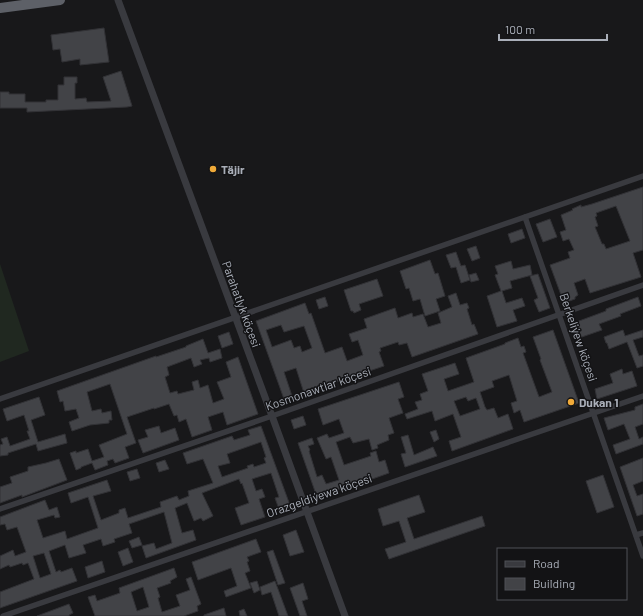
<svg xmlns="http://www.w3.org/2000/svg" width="643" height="616" viewBox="0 0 643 616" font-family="Barlow,sans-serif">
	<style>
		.green { fill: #202820 }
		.building { fill: #424347; stroke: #323236; fill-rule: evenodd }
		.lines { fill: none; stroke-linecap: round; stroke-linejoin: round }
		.minor { stroke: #393a3f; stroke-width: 5.5 }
		.tertiary { stroke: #393a3f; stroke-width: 7 }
		.trunk { stroke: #5d6067; stroke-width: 10 }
		.poi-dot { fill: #f0aa39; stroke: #131315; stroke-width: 1.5 }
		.labels { text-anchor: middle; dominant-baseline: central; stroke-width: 3; stroke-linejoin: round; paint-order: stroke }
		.poi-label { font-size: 12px; font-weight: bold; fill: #aaafb9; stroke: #131315; text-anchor: start }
		.street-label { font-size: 12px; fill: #aaafb9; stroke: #131315 }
	</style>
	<rect width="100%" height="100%" fill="#18181a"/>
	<path class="green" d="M0,264l29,87 -29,11z"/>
	<g class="building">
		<path d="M104,28l5,34 -29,3v-6l-18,3 -2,-13 -7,1 -2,-15z"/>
		<path d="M121,71l11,35 -5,1 -100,5v-4h-27v-16h9v2h16v8h21v-2h12v-15h6v-8h13v6h-2v16l11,-1 1,4 24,-1 -8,-24z"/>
		<path d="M643,187v63l-10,3 8,24 -51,16 -5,-14 -11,4 4,12 -3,2v2l-11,4 -14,-38 20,-7 -2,-6 6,-2 -5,-11 -6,2 -3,-9 6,-2 -5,-15 12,-5 -1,-1 9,-4v2l11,-3zM616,206l14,35 -24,8 -2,-5h-2l-7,-17 3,-1 -3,-9 2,-1 -1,-3z"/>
		<path d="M550,219l7,18 -14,5 -7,-18z"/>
		<path d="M522,229l3,9 -14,5 -3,-9z"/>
		<path d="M476,246l4,12 -8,3 -5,-12z"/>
		<path d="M456,252l5,14 4,-1 5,15 -9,3 -5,-16 -5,1 -5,-13z"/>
		<path d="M430,260l5,14 3,-1 7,23 -9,3 4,12 -15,5 -5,-17 -7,2 -4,-13 -3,1 -6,-18z"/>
		<path d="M511,261l2,8 17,-4 2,10 -22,6 2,7 -10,3 4,12 16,-5 3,8 -12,4 4,11 -20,6 -10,-31 14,-5 -6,-16 3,-1 -3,-8z"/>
		<path d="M476,273l3,7 -8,2 -2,-7z"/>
		<path d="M538,274l12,34 -11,4 -5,-12 4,-2 -8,-22z"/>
		<path d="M377,279l6,17 -24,8 2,6 -7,3 -1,-2h-2l-7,-21z"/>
		<path d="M456,293l4,12 7,-2 2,5 -2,1 5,16 2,-1 4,10 -66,23 -5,-14 -8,2 -1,-3 -18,6 1,3 -2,1 5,14 -80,27 -8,-25 -12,4 8,24 -8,3 -28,-78 49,-18 4,11 2,-1 14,40 17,-6 5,14 16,-6 -5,-15 -6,2 -3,-8 18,-6 -3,-9 31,-11 3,10 14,-5 1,4 10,-3 5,13 13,-4 -3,-10 14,-6 -4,-11zM281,325l3,7 20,-6 8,22 -10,4 -2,-6 -6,2 -3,-8 -19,7 -6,-17z"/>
		<path d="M325,297l3,9 -9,3 -3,-9z"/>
		<path d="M638,297l3,9 -21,8 1,2 -22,8 3,6 -26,9 -5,-15 35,-13v-2z"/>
		<path d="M553,330l26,73 -55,19 -4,-12 -6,3 -3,-10 6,-2 -8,-26 -17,6 2,6 -14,5 5,15 2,3 7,-2 4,10 10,-4 5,15 -61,22 -3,-10 12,-4 -8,-23 -18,7 -3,-10 -25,8 -2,-5 13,-5 -3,-7 7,-2 -2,-6 8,-3 -6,-17 33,-11 4,11 -15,5 4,12 26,-9 -8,-24 39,-14v-1l13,-5 3,9 3,-1 2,6 -3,1 16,44 13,-5 -12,-32 1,-1 -8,-22zM466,397l2,4 8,-3 4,11 -20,7 -6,-15z"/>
		<path d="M623,330l2,6 18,-6v7l-10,3 6,16 4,-1v11l-6,2 -10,-26 -18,7 -2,-6h-1l-2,-6z"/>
		<path d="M229,332l4,12 -11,4 -4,-12z"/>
		<path d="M203,339l5,14 12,-4 2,9 -12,4 -1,-4 -9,2 2,4 -8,3 -3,-9 -24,9 2,8 -4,2 5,16 7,-2 1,3 16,-4 -2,-8 6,-2 2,8 8,-3 5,18 11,-4 -7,-17 14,-5 -5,-15 12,-5 20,57 -31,11 -4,-13 -15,5 4,13 -20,7 -6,-18 -7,3 -2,-7 -3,1 -5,-12 -15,5v-1l-27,9 9,26 -11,4 4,11 -14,5 -2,-4 -6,2 1,4 -13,5 -3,-7 -11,4v1l-5,2 -6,-17 6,-2v2l12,-4 4,12 12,-4 -5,-12 28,-11 -17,-50 -23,8 5,19 9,-2 1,4 9,-2 1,9h-3v3l-19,2 -18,6 -3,-9 10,-4 -3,-9 -11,2 -2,-10 -3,1 -3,-11 99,-35v1l30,-10v-1z"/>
		<path d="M622,369l1,5 9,-3 5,15 -40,13 -2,-10 18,-6 -3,-9z"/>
		<path d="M399,382l5,15 -6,2 5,14 -14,5 5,15 -6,2 1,5 -12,5 1,3 -6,2 -3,-11 -16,4 -3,-6 -14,5 8,23 27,-9 -1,-3 6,-2 3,11 6,-2 4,13 -28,10v-1l-44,15 -19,-54 14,-5 2,6 -6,2 2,4 -1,1 8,26 5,-2 4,9 13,-4 -8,-23 -5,2 -9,-21 10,-4 2,4 15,-5 -5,-14 -16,6 -5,-16z"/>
		<path d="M39,397l6,18 -14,5 7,22 27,-8 2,9 -29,8 -2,-7 -28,9v2l-8,1v-11l3,-1 -2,-5 6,-2 3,9 20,-7 -3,-8h2l-5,-16 -17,6 -4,-12z"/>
		<path d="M643,404v20l-8,3 4,12 4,-2v7l-27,10 -3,-9 17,-6 -6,-15 -16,6 -4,-12 31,-8v-3z"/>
		<path d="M303,416l3,9 -12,4 -3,-9z"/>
		<path d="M159,426l2,7 14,-5 4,12 -36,13 -5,-13 10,-3 -3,-7z"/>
		<path d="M261,426l30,82 -11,4 -5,-14 4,-1 -8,-24 -19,6 4,12 6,-2 3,8 -6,2 6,18 -24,8 -6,-17 14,-5 -7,-20 -1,1 -2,-5 -37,14 11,23 -10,5 -2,-3 -7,3 -7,-18 -12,5 7,25 11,-3 3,10 -50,18 -4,-12 12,-3 2,6 16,-6 -8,-31 -35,12 3,9 -18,6 1,3 -12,4 -2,-7 -18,6 3,8 -17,5 -4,-13 -16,6 7,21 4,-2 1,2 11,-4 5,13 -77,27v-16l34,-13 -6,-16 -5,2 -1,-2 -12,4 -1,-2 -9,4v-13l13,-6 2,6 11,-4 -9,-25 -10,3 -2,-6 -5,1v-8l45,-17 4,10 8,-3 3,10 -5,1 -1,-3 -17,5 6,18 22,-7 2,8 31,-11 -10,-31 -17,6 -3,-10 39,-13 4,11 -18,5 8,24 18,-7v-3l6,-2 3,10 33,-11 -1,-5 17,-6 2,4 10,-4 -1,-5 25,-8 -10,-24 -16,5 -4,-11 49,-17 2,4 16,-5 -2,-5zM261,442l5,15 -2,1 2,5 -12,4 -1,-3 -6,2 1,2 -26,9 -4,-11 12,-3 -3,-9zM44,553l7,21 -11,4 -7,-22z"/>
		<path d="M436,430l3,9 -5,3 -4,-10z"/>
		<path d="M408,435l6,20 19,-8 4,9 -32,11 -4,-13 5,-1 -5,-16z"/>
		<path d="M643,458v23l-10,4 4,11 6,-2v20l-6,2 -17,-49z"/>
		<path d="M59,459l8,21 -45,17v-2l-22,8v-16l12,-4 -2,-6 18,-6v-4l18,-4z"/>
		<path d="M165,460l4,9 -10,3 -3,-9z"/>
		<path d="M137,469l3,9 -10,3 -3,-9z"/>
		<path d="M603,475l11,32 -17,6 -11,-32z"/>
		<path d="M419,495l6,17 -18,6 7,21 68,-23 3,10 -96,33 -4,-10 21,-7 -7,-21 -16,5 -5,-17z"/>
		<path d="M296,530l8,22 -14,4 -7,-21z"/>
		<path d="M139,537l3,8 -10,3 -3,-7z"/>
		<path d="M256,539l5,13 -14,5 2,4 -2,1 3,9 -5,2 6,15 -25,9 -2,-6 13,-5 -6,-18 -33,12 -6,-18z"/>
		<path d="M128,548l5,14 -10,4 -5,-14z"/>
		<path d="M273,550l12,33 -7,2 -11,-33z"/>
		<path d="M102,561l3,11 -17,6 -3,-11z"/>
		<path d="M174,568l3,9 -7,4 1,2 -14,5 3,9 -2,1 4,14 18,-6 -4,-11 14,-5 -4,-11 5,-2 10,27 -4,2 1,5 -14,5h-89l-7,-19 7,-2 2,6 23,-8 -1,-5zM143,587l6,20 -12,4 -6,-19z"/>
		<path d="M257,581l3,9 -6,3 -4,-10z"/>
		<path d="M275,581l13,35h-9l-8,-24 -9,3 -2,-8z"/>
		<path d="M303,583l5,16 -6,2 5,15h-7l-10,-28z"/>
		<path d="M69,604l4,9 -4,2v1h-32z"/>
		<path d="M224,608l2,8h-22v-1z"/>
		<path d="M244,609l3,7h-7l-1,-5z"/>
	</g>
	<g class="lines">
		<g class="minor">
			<path d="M525,217l118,339"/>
			<path d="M0,399l643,-223"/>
			<path d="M0,509l272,-93 371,-131"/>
			<path d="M636,535l7,-2"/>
			<path d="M3,616l640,-220"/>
		</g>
		<path class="tertiary" d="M118,0l154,416 73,200"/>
		<path class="trunk" d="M0,8l60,-8"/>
	</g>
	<g class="poi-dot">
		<circle cx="213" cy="169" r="4"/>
		<circle cx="571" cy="402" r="4"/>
	</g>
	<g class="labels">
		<g class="poi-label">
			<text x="221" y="169">Täjir</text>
			<text x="579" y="402">Dukan 1</text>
		</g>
		<g class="street-label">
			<text transform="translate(242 304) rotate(70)">Parahatlyk köçesi</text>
			<text transform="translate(579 337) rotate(71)">Berkeliýew köçesi</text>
			<text transform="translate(318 388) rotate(-19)">Kosmonawtlar köçesi</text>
			<text transform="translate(319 495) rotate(-19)">Orazgeldiýewa köçesi</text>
		</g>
	</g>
	<rect x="497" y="548" width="130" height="52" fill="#131315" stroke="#4f5157"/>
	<rect x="505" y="561" width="20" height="6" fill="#393a3f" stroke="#4f5157"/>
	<text x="533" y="568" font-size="12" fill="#aaafb9">Road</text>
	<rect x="505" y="578" width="20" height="12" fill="#424347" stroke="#4f5157"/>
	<text x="533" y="588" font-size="12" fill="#aaafb9">Building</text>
	<path d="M499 34v6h108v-6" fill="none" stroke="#aaafb9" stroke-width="2"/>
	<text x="505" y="34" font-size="12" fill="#aaafb9" stroke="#131315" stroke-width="3" paint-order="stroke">100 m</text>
</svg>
